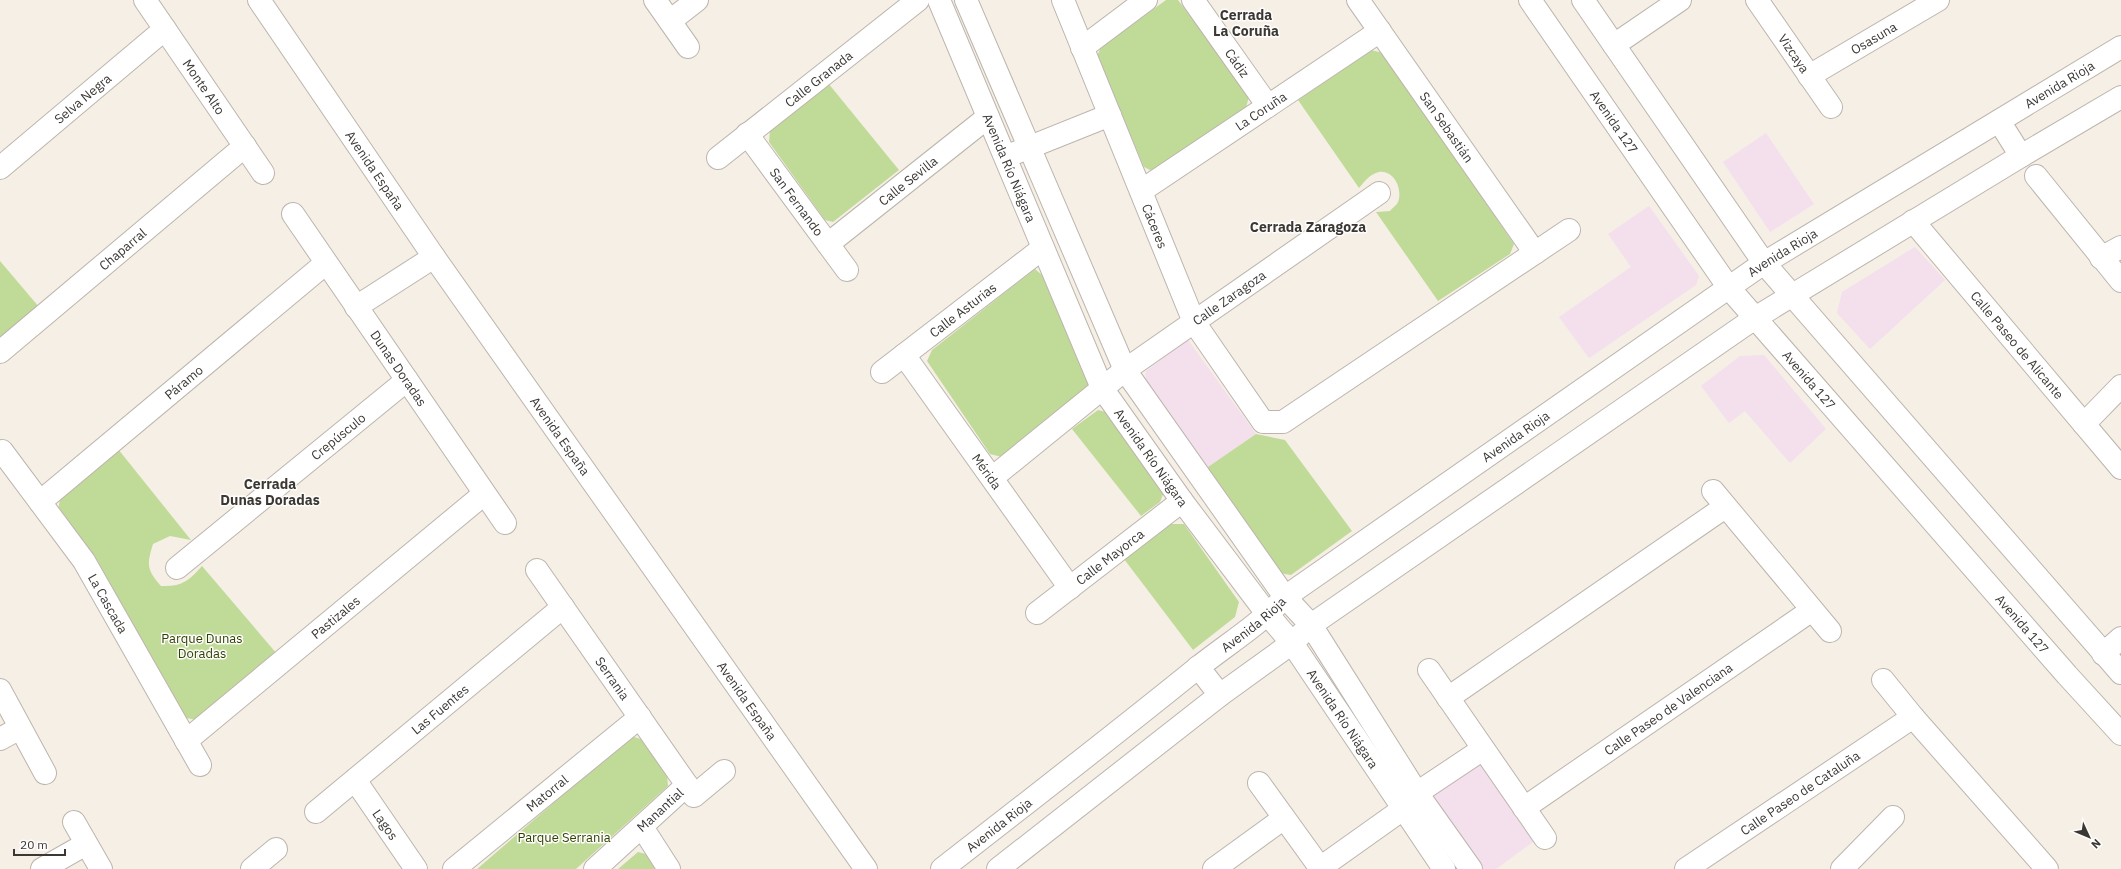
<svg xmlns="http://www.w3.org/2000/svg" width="2121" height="869" viewBox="0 0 2121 869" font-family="'IBM Plex Sans',sans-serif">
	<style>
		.commercial { fill: #f4dfed }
		.green { fill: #c0db98 }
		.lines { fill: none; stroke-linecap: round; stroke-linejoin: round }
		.minor-casing { stroke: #bdb5ad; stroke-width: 24 }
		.major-casing { stroke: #bdb5ad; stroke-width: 24 }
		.minor { stroke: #fff; stroke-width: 22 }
		.major { stroke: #fff; stroke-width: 22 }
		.labels { text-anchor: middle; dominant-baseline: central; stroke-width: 3; stroke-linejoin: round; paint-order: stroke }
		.street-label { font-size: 13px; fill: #3a3734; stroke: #fefdfb }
		.park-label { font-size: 13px; fill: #2f4203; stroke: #fefdfb }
		.neighbourhood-label { font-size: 14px; font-weight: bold; fill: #3a3734; stroke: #fefdfb }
	</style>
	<rect width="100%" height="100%" fill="#f6efe6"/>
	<g class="commercial">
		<path d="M1766,133l48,71 -44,28 -47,-70z"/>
		<path d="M1649,206l50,70 -3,9 -107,73 -30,-41 72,-50 -23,-33z"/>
		<path d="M1915,247l30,33 -75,69 -33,-36 5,-21z"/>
		<path d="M1188,340l68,94 -51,35 -60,-87 1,-11z"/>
		<path d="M1764,355l62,74 -36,34 -45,-52 -16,12 -28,-37 39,-30z"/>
		<path d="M1480,759l57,80 -41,30h-17l-47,-66 1,-13z"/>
	</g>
	<g class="green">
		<path d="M1166,0h12l71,96 -3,12 -94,63 -8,-4 -47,-111 4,-9z"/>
		<path d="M1371,50l12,3 131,191 -4,10 -72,47 -62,-89 14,-1c2,-3 7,-6 8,-9 5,-13 -4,-32 -19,-30 -9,2 -15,10 -20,16l-61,-88z"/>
		<path d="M828,83l71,87 -66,52 -8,-2 -56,-78 1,-12z"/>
		<path d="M0,261l39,46 -39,33z"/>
		<path d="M1035,269l7,6 51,104 -4,12 -87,66 -12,-3 -63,-93 5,-11z"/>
		<path d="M1098,410l8,2 58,80 -4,10 -19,14 -69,-87z"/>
		<path d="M1256,434l29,6 67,91 -61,44 -12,-2 -74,-104z"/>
		<path d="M118,449l73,91 -21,-4 -17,8c-6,20 -7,25 8,42 20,1 28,-5 41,-20l75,88 -81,66 -14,-3 -86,-159 -38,-47 2,-12z"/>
		<path d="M1171,524h13l55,78 -4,15 -42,33 -69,-91z"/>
		<path d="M631,736l13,4 23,34 1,12 -92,83h-99z"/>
		<path d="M638,852l8,2 9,15h-37z"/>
	</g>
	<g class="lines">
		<defs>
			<g id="minor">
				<path id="s1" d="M145,0l118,173"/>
				<path d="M655,0l33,47"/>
				<path id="s2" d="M939,0l163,388 80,113 86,114 24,28 152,226"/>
				<path d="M966,0l159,370 160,227 26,28 106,168 54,76"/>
				<path id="s3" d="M1063,0l131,322 69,100h20l286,-192"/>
				<path id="s4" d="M1193,0l75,106"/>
				<path id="s5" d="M1358,0l177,253"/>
				<path id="s6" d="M1757,0l74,107"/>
				<path d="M670,21l27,-21"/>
				<path d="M1614,45l66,-45"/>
				<path d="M1082,48l64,-48"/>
				<path id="s7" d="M1809,76l129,-76"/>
				<path id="s8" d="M747,134l100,136"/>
				<path d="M1015,153l95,-38"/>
				<path id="s9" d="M718,158l200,-158"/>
				<path id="s10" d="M0,168l165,-139"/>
				<path d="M2036,176l85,105"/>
				<path id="s11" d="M1141,191l239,-160"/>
				<path id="s12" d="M293,214l212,309"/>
				<path id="s13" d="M1913,221l208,247"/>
				<path id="s14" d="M828,244l160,-127"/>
				<path d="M2101,258l20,-11"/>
				<path d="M356,307l78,-50"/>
				<path id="s15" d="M0,352l245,-206"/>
				<path id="s16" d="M904,355l166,233"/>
				<path id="s17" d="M882,372l161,-124"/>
				<path d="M2084,424l37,-38"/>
				<path id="s18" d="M2,451l82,110 116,204"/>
				<path id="s19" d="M992,478l133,-108 254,-177"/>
				<path d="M1713,491l117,140"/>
				<path id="s20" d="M40,502l286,-239"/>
				<path id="s21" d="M177,568l230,-188"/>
				<path id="s22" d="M537,570l150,215"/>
				<path id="s23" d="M1037,613l145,-112"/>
				<path d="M2103,654l18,-16"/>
				<path d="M1429,670l116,168"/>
				<path d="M1883,680l30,37 134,152"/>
				<path d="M0,690l45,83"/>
				<path d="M1448,698l277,-191"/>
				<path d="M0,739l20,-11"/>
				<path id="s24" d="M186,741l298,-247"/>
				<path id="s25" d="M355,780l61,89"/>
				<path d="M1259,783l62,86"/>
				<path id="s26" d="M1524,808l288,-198"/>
				<path id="s27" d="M316,812l247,-205"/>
				<path d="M74,822l27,47"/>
				<path d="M642,827l27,42"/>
				<path d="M1320,868l83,-59 14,-16 66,-44"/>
				<path d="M42,869l44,-25"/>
				<path d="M252,869l24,-20"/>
				<path id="s28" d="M454,869l186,-152"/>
				<path id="s29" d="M595,869l92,-84 7,11 30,-25"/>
				<path d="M1214,869l70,-51"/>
				<path id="s30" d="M1686,869l227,-152"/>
				<path d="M1842,869l51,-52"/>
			</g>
			<g id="major">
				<path id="s31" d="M259,0l175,257 432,612"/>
				<path id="s32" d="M1530,0l199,288 338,387 54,59"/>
				<path d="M1583,0l181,263 357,410"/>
				<path d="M1999,121l22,35"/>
				<path d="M1198,667l22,28"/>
				<path id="s33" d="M942,869c85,-66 170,-132 254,-200 30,-24 63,-44 89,-72l479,-334 357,-216"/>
				<path d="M998,869l222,-174 72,-52 19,-18 444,-307 266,-162 100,-59"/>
			</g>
		</defs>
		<use href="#minor" class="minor-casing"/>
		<use href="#major" class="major-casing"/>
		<use href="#minor" class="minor"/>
		<use href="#major" class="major"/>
	</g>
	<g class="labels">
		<g class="street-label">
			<text stroke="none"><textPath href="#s7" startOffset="75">Osasuna</textPath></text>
			<text stroke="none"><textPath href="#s6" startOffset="65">Vizcaya</textPath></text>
			<text stroke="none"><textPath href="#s4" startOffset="77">Cádiz</textPath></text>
			<text stroke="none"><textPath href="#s9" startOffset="128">Calle Granada</textPath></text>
			<text stroke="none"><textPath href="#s33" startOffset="1367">Avenida Rioja</textPath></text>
			<text stroke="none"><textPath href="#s1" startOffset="105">Monte Alto</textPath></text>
			<text stroke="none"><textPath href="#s10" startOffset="108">Selva Negra</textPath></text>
			<text stroke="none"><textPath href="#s11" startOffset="144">La Coruña</textPath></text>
			<text stroke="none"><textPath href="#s32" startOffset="148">Avenida 127</textPath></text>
			<text stroke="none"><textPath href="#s5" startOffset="155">San Sebastián</textPath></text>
			<text stroke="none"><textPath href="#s2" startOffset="182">Avenida Río Niágara</textPath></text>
			<text stroke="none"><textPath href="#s31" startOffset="206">Avenida España</textPath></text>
			<text stroke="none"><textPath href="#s14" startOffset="102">Calle Sevilla</textPath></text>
			<text stroke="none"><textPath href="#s8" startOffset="84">San Fernando</textPath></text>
			<text stroke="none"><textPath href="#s3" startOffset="244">Cáceres</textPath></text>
			<text stroke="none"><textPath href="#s15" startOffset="160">Chaparral</textPath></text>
			<text stroke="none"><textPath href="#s33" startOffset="1043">Avenida Rioja</textPath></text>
			<text stroke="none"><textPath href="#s19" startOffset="298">Calle Zaragoza</textPath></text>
			<text stroke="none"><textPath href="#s17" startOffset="102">Calle Asturias</textPath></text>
			<text stroke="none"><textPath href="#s13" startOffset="162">Calle Paseo de Alicante</textPath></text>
			<text stroke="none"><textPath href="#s12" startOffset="187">Dunas Doradas</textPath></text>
			<text stroke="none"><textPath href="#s32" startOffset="472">Avenida 127</textPath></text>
			<text stroke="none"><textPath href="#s20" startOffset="187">Páramo</textPath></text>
			<text stroke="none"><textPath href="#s21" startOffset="208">Crepúsculo</textPath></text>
			<text stroke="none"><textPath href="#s31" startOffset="530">Avenida España</textPath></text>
			<text stroke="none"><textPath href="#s33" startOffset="719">Avenida Rioja</textPath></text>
			<text stroke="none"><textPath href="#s2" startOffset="506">Avenida Río Niágara</textPath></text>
			<text stroke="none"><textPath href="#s16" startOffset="143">Mérida</textPath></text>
			<text stroke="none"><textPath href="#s23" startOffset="92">Calle Mayorca</textPath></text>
			<text stroke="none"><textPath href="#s18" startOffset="186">La Cascada</textPath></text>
			<text stroke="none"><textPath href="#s24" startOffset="194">Pastizales</textPath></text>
			<text stroke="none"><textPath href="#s33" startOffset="396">Avenida Rioja</textPath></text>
			<text stroke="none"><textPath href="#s32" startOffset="796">Avenida 127</textPath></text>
			<text stroke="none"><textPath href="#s22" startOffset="132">Serrania</textPath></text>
			<text stroke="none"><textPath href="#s31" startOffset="854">Avenida España</textPath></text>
			<text stroke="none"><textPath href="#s27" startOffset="161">Las Fuentes</textPath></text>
			<text stroke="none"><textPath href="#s26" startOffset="175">Calle Paseo de Valenciana</textPath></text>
			<text stroke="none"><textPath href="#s2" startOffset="830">Avenida Río Niágara</textPath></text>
			<text stroke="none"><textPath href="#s28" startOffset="120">Matorral</textPath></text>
			<text stroke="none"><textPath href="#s30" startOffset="137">Calle Paseo de Cataluña</textPath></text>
			<text stroke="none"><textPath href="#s29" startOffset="88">Manantial</textPath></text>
			<text stroke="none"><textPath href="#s25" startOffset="54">Lagos</textPath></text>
			<text stroke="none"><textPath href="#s33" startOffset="72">Avenida Rioja</textPath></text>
		</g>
		<g class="park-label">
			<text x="202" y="638">Parque Dunas<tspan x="202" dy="15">Doradas</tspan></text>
			<text x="564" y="837">Parque Serrania</text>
		</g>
		<g class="neighbourhood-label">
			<text x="1246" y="15">Cerrada<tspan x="1246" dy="16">La Coruña</tspan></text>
			<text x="1308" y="227">Cerrada Zaragoza</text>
			<text x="270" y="484">Cerrada<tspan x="270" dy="16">Dunas Doradas</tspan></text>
		</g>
	</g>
	<g transform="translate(2089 837) rotate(134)" stroke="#fefdfb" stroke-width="3" paint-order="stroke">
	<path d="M0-3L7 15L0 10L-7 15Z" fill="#3a3734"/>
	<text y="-6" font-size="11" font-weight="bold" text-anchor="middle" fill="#3a3734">N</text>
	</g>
	<path d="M14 849v6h51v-6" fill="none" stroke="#3a3734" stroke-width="2"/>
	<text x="20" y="849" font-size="12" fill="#3a3734" stroke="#fefdfb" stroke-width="3" paint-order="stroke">20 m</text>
</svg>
